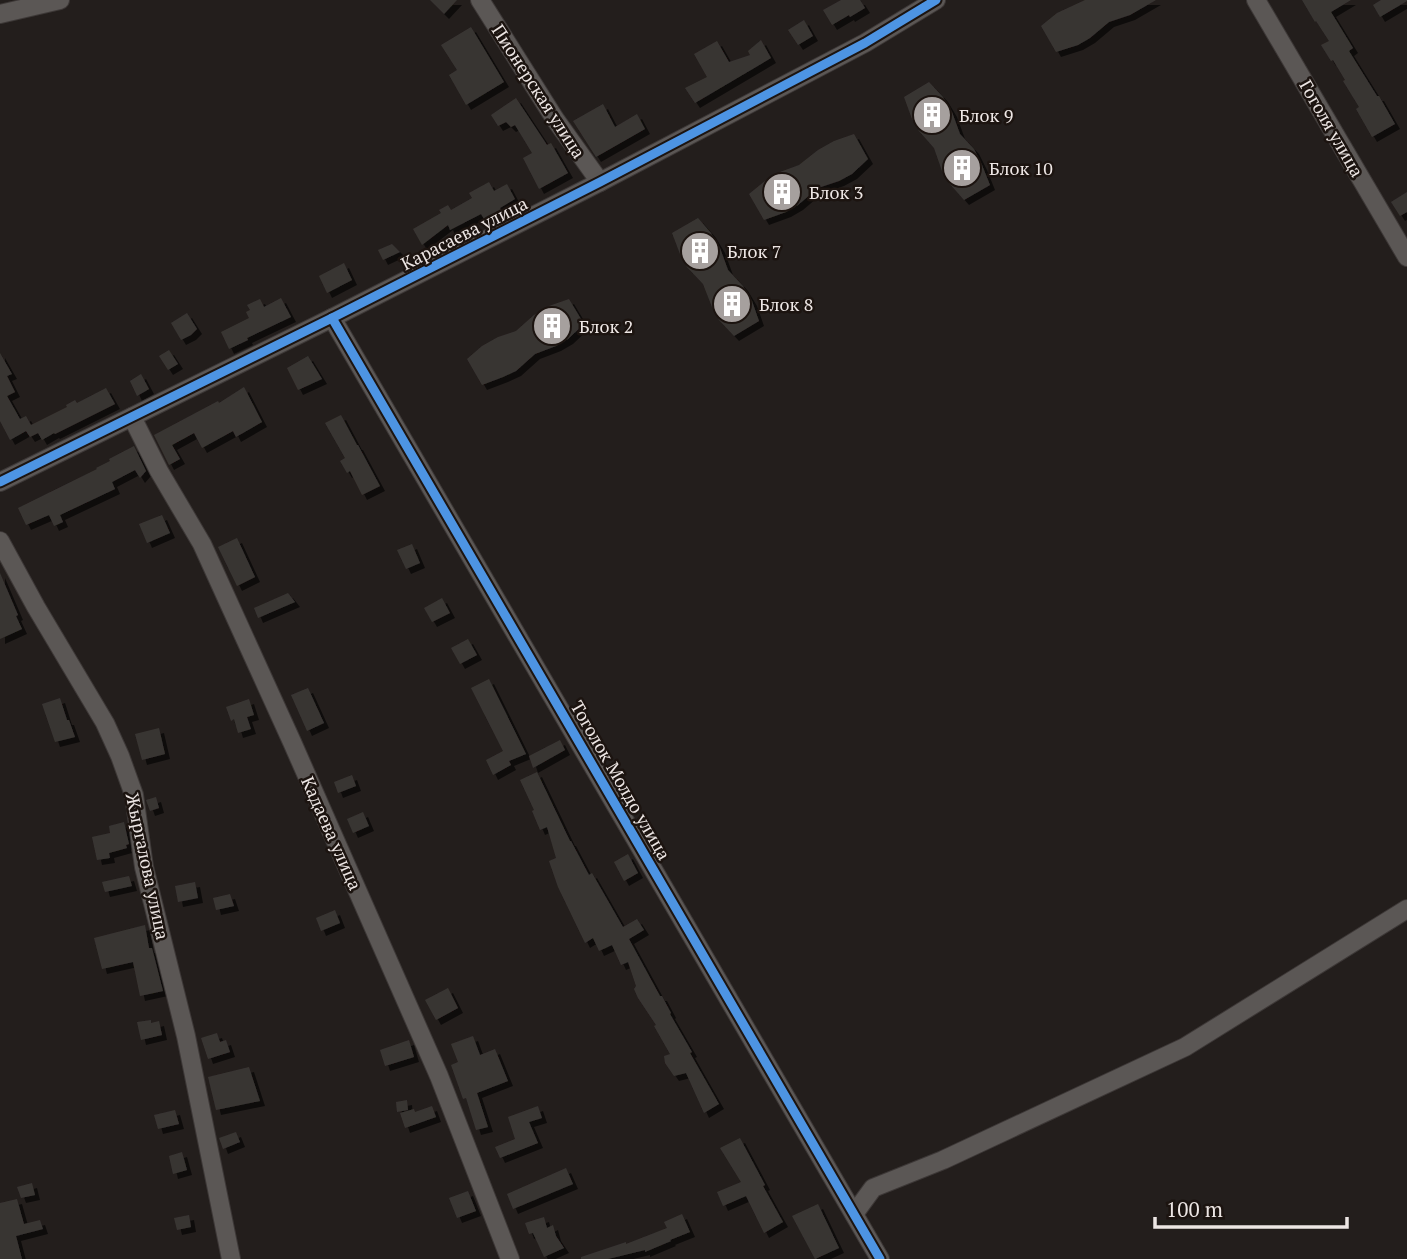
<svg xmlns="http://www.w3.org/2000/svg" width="1407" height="1259" viewBox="0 0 1407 1259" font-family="'PT Serif',serif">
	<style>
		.building { fill: #393533; filter: url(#shadow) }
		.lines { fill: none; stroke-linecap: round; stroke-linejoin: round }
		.minor-casing { stroke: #3d3837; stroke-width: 20 }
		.minor { stroke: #5b5755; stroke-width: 18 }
		.cycleway-casing { stroke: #1c1410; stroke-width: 13 }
		.cycleway { stroke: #4d94e3; stroke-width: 9 }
		.labels { text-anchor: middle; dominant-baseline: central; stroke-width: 5; stroke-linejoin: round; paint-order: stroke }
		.street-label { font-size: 18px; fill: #ede6e4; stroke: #1c1410 }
		.poi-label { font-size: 18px; fill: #ede6e4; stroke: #1c1410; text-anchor: start }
	</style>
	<defs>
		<filter id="shadow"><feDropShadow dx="5" dy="5" stdDeviation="0" flood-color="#0009"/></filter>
	</defs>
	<rect width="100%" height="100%" fill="#231e1c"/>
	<g class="building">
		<path d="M430,0h27l-13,14z"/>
		<path d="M841,0h19l5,8 -15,9 -1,-2 -17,10 -9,-15z"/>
		<path d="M1085,0h71l-26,15 -21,7 -19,16 -12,7 -22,7 -15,-26 16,-13z"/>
		<path d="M1302,0h49l-20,12 22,36 -4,3 28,45h2l16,28 -23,13 -16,-28 3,-2 -16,-26 2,-1 -12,-20 -2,1 -10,-16 8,-4 -13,-20 -1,1z"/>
		<path d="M1381,0h26v1l-27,16 -7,-12z"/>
		<path d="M804,20l9,16 -15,9 -10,-15z"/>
		<path d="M471,27l33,55 -38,23 -17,-30 8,-5 -16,-25z"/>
		<path d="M761,40l10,18 -76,45 -10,-15 22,-11 -13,-23 23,-13 12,21 21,-7 -2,-4z"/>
		<path d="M929,82l14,15 9,15 8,22 14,15 8,16 8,20 -26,15 -15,-17 -7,-12 -8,-23 -15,-17 -7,-12 -8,-22z"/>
		<path d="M516,98l31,47 4,-2 17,30 -29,16 -16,-31 9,-5 -17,-28 -4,2 -5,-5 -8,4 -7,-11z"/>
		<path d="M603,104l12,23 22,-13 8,15 -49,28 -23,-36z"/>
		<path d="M854,134l14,25 -16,15 -13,7 -21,7 -20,17 -12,7 -22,8 -15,-26 16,-13 15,-9 19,-7 19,-15 16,-9z"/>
		<path d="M489,182l5,9 13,-7 8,15 -15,9 3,6 -16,10 -6,-10 -31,16 -2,-5 -26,20 -9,-16 28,-16 -2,-3 9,-5 3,5 21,-12 -3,-5z"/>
		<path d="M1407,192v20l-7,4 -9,-14z"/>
		<path d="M698,218l13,15 9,15 8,22 15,16 9,15 7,20 -25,15 -15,-16 -7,-13 -9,-23 -16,-17 -7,-13 -8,-21z"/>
		<path d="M392,244l8,8 -17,8 -5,-10z"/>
		<path d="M344,263l8,17 -25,13 -8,-17z"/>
		<path d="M281,298l10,19 -44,21 1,2 -19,9 -8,-17 28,-14 -3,-6 4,-2 -3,-5 13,-6 4,8z"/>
		<path d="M569,299l15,25 -16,15 -12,7 -21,8 -19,17 -13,6 -21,8 -15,-26 15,-13 16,-9 18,-6 18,-16 15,-9z"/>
		<path d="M187,313l10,16 -6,6 -10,5 -10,-17z"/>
		<path d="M169,350l9,14 -10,6 -9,-14z"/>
		<path d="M0,353l12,21 -5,2 8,16 -8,4 13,23 6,-3 5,9 36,-18 -1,-2 9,-5 2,3 29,-15 9,16 -60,30 -1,-1 -12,7 -4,-7 -8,4 -4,-6 -16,9 -10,-19z"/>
		<path d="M308,356l14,23 -24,11 -11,-22z"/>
		<path d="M141,374l8,15 -12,7 -7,-15z"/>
		<path d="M244,387l18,35 -26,15 -3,-6 -31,17 -8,-15 -22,12 8,14 -11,6 -15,-30 64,-34 1,2z"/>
		<path d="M341,415l16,30h1l22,41 -18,9 -12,-24 -3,2 -7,-12 5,-3 -20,-35z"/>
		<path d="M134,446l12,25 -6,7 -5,-8 -23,12 3,7 -55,26 3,7 -9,4 -5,-11 -23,10 -8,-17 79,-39 -1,-1 14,-7 -1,-2z"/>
		<path d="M162,515l8,18 -23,10 -8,-19z"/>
		<path d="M237,538l18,39 -18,9 -19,-39z"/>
		<path d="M412,544l8,19 -14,6 -9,-19z"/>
		<path d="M0,573l18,42 -2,1 6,13 -22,10z"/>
		<path d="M288,593l7,9 -37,16 -4,-10z"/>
		<path d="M442,598l8,15 -18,9 -8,-14z"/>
		<path d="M468,639l9,16 -17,9 -9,-16z"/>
		<path d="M489,679l37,75 -17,7 2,4 -18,10 -7,-15 17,-9 -32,-63z"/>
		<path d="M308,688l16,35 -17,8 -16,-36z"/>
		<path d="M60,698l7,22h2l6,17 -20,5 -13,-38z"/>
		<path d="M249,699l5,16 -7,2 4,12 -13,4 -4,-14 -3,2 -5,-14z"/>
		<path d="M159,728l6,26 -23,6 -7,-26z"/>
		<path d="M560,740l5,10 -32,18 -4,-12z"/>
		<path d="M537,772l33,69h1l18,34 3,-2 31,54 14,-8 7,11 -15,9 31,57h2l9,17 -1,1 22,38 -2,1 29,51 -15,9 -18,-40 -12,3 -9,-13 -1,-7 6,-2 -16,-28 2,-1 -18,-27 -4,-9 2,-3 -8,-24 -7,3 -9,-20 -13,6 -6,-13 -8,5 -27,-56 -9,-26 7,-3 -9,-31 -7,3 -8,-19 2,-1 -14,-30z"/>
		<path d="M352,775l4,11 -18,7 -4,-11z"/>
		<path d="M156,797l3,11 -9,3 -4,-11z"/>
		<path d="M363,812l6,14 -16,7 -6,-14z"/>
		<path d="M124,822l5,22 -3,1 1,3 -18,5 1,5 -13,2 -5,-23 18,-4 -1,-7z"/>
		<path d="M628,854l10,19 -14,8 -10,-19z"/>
		<path d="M129,876l3,10 -27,6 -3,-10z"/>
		<path d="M195,882l3,16 -20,4 -3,-16z"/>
		<path d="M230,894l4,12 -18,4 -3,-12z"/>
		<path d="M335,910l5,13 -19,8 -5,-13z"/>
		<path d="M145,925l4,23h3l11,43 -23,5 -7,-34 -31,7 -8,-31z"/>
		<path d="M448,988l10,20 -22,12 -11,-20z"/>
		<path d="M151,1020v3l8,-2 3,14 -21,5 -4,-18z"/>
		<path d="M217,1033l3,9 6,-2 4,12 -22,7 -7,-21z"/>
		<path d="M473,1036l7,19 15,-6 13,32 -31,12 11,34 -12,3 -10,-32 -3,1 -12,-34 7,-3 -7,-18z"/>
		<path d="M409,1040l5,17 -29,9 -5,-16z"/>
		<path d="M249,1067l11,34 -44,9 -8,-33z"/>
		<path d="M407,1100l1,10 -11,2 -1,-10z"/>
		<path d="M432,1106l4,11 -31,11 -5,-15 14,-4 1,3z"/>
		<path d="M538,1106l4,12 -13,4 9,21 -38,15 -5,-11 20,-8 -7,-22z"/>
		<path d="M175,1110l4,14 -21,5 -4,-14z"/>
		<path d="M236,1132l4,10 -17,7 -4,-11z"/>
		<path d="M740,1138l25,47 -2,1 20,36 -19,11 -18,-37 -23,10 -6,-14 24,-10 -21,-34z"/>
		<path d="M182,1152l5,18 -14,4 -4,-18z"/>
		<path d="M566,1168l7,16 -60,25 -6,-15z"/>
		<path d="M32,1183l3,12 -14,3 -4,-11z"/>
		<path d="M468,1191l8,20 -19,7 -8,-20z"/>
		<path d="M17,1199l7,25 16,-4 3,9 -27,7 6,23h-22v-56z"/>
		<path d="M818,1204l21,44 -24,11 -23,-43z"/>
		<path d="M682,1214l8,18 -20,8 1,1 -26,11v-2l-37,9h-27v-2l45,-15v2l41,-16 -3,-6z"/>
		<path d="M189,1215l2,12 -14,3 -3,-12z"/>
		<path d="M544,1217l3,11 6,-3 3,11 8,12 -20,9 -11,-24 -4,1 -4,-11z"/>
	</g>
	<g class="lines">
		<defs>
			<g id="minor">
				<path d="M480,0l75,119 45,63"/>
				<path d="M1256,0l151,257"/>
				<path d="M0,14l60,-14"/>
				<path d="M332,318l548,941"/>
				<path d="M132,417l27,54 43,73 90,198 147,334 71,183"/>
				<path d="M0,482l332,-164 268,-136 265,-139 71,-43"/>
				<path d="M0,541l36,66 69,116 15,33 14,39 10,72 42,169 45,223"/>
				<path d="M854,1214l19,-26 70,-28 242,-113 222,-138"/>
			</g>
		</defs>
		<use href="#minor" class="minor-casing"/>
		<use href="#minor" class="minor"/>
		<defs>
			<g id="cycleway">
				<path d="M332,318l548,941"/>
				<path d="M0,482l332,-164 268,-136 265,-139 71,-43"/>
			</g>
		</defs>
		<use href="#cycleway" class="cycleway-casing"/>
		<use href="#cycleway" class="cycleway"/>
	</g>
	<defs>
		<symbol id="building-disc" viewBox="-11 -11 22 22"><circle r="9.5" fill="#a6a09e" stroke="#1c1410"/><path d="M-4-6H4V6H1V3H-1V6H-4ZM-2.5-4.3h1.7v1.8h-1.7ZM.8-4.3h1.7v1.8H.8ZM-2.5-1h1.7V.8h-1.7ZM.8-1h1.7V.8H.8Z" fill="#fff"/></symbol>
	</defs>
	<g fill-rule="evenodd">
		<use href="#building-disc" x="910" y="93" width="44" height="44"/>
		<use href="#building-disc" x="940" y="146" width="44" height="44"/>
		<use href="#building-disc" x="760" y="170" width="44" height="44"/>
		<use href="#building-disc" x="678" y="229" width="44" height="44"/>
		<use href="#building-disc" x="710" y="282" width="44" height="44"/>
		<use href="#building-disc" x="530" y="304" width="44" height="44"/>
	</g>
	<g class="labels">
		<g class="street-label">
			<text transform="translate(539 91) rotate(57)">Пионерская улица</text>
			<text transform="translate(1332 128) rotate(60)">Гоголя улица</text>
			<text transform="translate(464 233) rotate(-27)">Карасаева улица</text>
			<text transform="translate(621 780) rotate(60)">Тоголок Молдо улица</text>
			<text transform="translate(332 833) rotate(66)">Кадаева улица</text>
			<text transform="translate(148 866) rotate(78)">Жыргалова улица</text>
		</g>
		<g class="poi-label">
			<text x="959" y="115">Блок 9</text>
			<text x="989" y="168">Блок 10</text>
			<text x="809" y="192">Блок 3</text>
			<text x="727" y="251">Блок 7</text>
			<text x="759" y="304">Блок 8</text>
			<text x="579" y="326">Блок 2</text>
		</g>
	</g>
	<path d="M1155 1217v10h192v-10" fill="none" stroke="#ede6e4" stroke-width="3.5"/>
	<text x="1166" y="1217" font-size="21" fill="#ede6e4" stroke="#1c1410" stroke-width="5" paint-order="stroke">100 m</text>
</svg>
